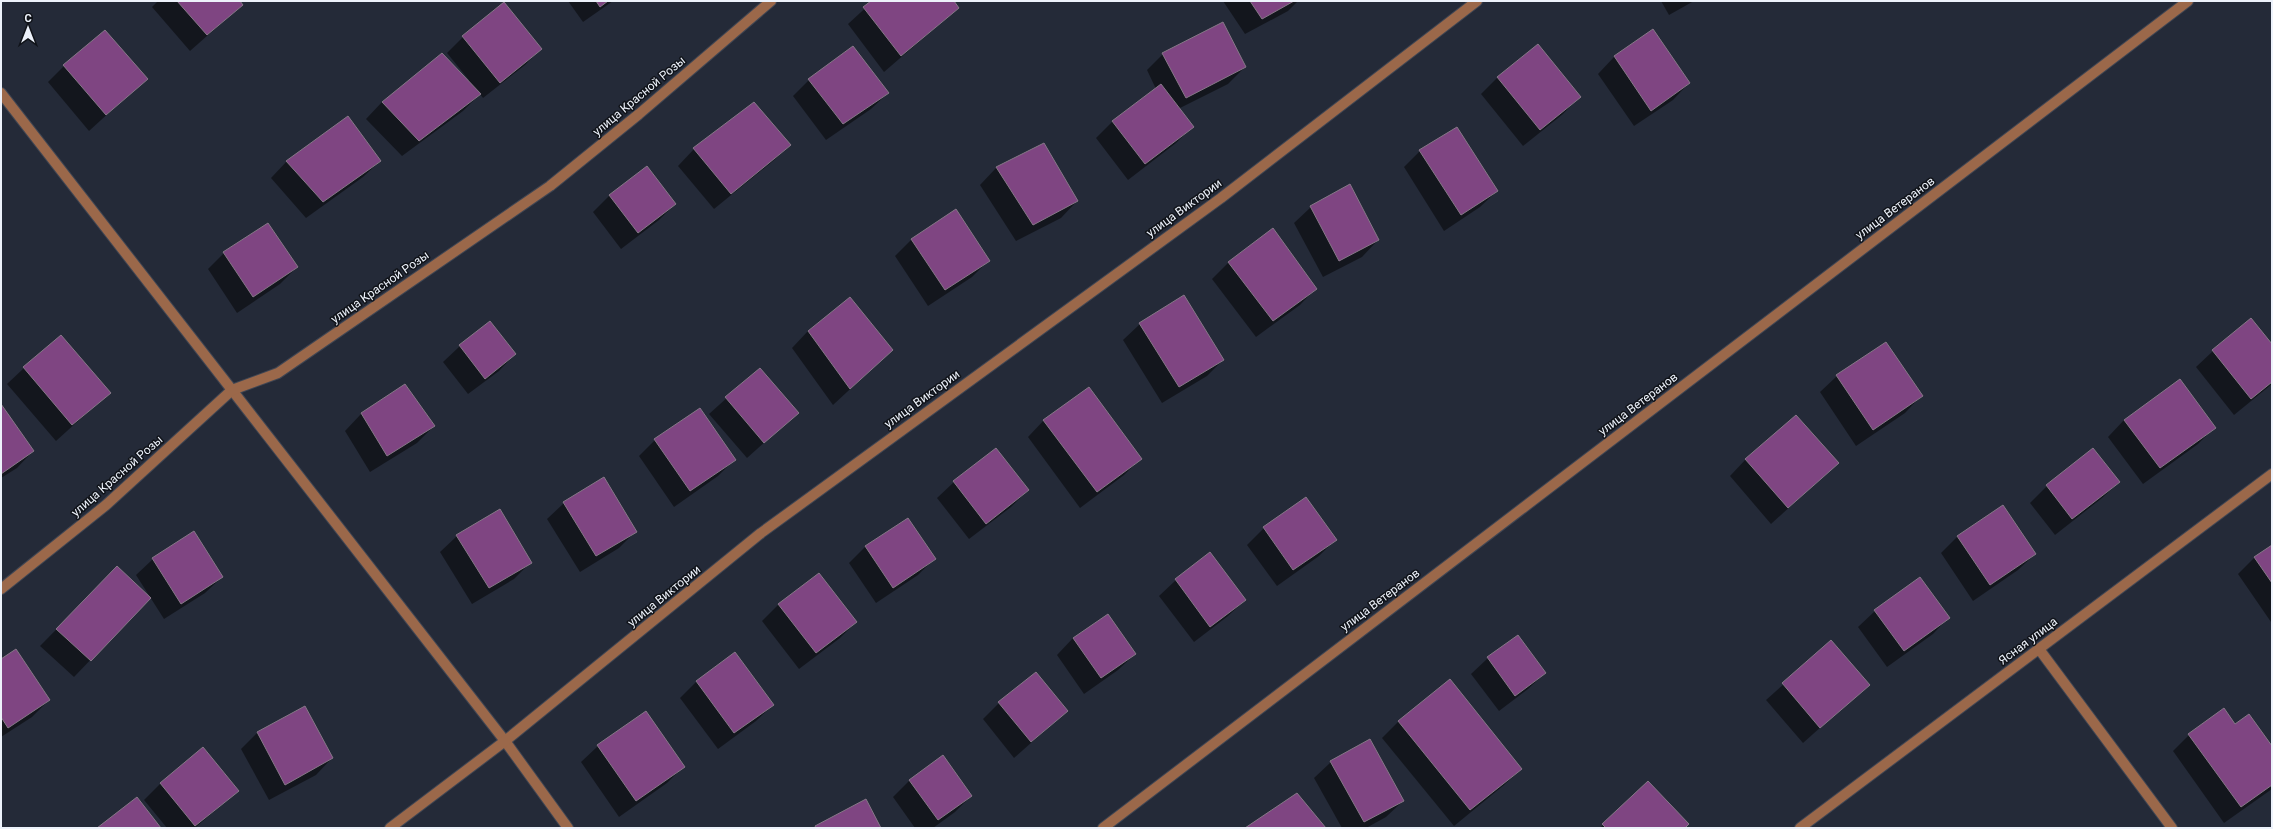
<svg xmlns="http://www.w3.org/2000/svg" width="2273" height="829" viewBox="0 0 2273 829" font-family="Roboto,sans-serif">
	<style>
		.shadow { fill: #0007 }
		.building { fill: #7f4582; stroke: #867887 }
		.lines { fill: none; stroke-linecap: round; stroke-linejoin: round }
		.minor-casing { stroke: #404653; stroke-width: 12 }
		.minor { stroke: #9b684a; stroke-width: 10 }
		.labels { text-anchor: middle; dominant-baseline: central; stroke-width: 3; stroke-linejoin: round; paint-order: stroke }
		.street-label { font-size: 12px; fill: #edf2fb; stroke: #101319 }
	</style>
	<rect width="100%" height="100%" fill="#242a38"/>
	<g class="shadow">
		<path d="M158,1h81l3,4 -52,46 -38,-44z"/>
		<path d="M568,1h45l-30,21z"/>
		<path d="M873,1h80l5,7 -74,64 -36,-48z"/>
		<path d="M1223,1h75l-10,10 -43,23z"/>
		<path d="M1661,1h33l-25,14z"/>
		<path d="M1652,30l37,53 -16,17 -39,26 -36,-52 16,-17z"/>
		<path d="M463,37l78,11 -16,17 -42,33 -3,-4 -17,17 -61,45 -36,-37 16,-17 85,-21 2,-1 -22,-27z"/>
		<path d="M1163,54l82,13 -17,17 -50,25 14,18 -16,16 -48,37 -32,-42 16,-16 44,-33 -9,-19z"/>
		<path d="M64,66l82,13 -57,52 -41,-49z"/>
		<path d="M1498,77l81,20 -16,17 -40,32 -42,-52z"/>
		<path d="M809,80l79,13 -17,16 -45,31 -33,-44z"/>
		<path d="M1043,144l34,57 -16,17 -45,23 -36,-56 16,-17z"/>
		<path d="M790,145l-17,16 -59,48 -36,-43 16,-17z"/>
		<path d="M1420,151l77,40 -17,16 -36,24 -40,-64z"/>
		<path d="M287,161h93l-17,16 -57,41 -35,-40z"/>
		<path d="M647,167l28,37 -16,16 -38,29 -28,-37 16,-16z"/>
		<path d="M1311,207l67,33 -16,17 -39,20 -29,-54z"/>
		<path d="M955,210l34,50 -17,17 -44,29 -33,-50 16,-16z"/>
		<path d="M1273,230l43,58 -16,17 -44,32 -44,-58 16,-16z"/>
		<path d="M224,253l73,14 -17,17 -43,29 -29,-44z"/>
		<path d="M850,298l25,68 -42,39 -41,-57 16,-17z"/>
		<path d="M490,322l25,32 -16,17 -31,23 -25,-32 17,-16z"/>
		<path d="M1140,324l83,36 -16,16 -45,27 -39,-63z"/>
		<path d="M2272,346v38l-38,31 -38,-48 17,-16z"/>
		<path d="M24,368l85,25 -53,48 -49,-57z"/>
		<path d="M759,369l38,44 -50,45 -38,-44z"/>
		<path d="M1837,376l84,20 -16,17 -49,33 -36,-54z"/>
		<path d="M405,385l29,41 -17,17 -47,29 -25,-41 16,-17z"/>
		<path d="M1,406l32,45 -16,17 -16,10z"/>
		<path d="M1044,420l97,38 -17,17 -44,33 -52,-71z"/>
		<path d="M2124,420l90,8 -16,16 -55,40 -35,-47z"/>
		<path d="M655,440l79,20 -16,16 -44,31 -35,-51z"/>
		<path d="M996,449l32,41 -17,17 -42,32 -32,-41 17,-16z"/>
		<path d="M2093,450l26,32 -17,16 -47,37 -25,-32 17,-17z"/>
		<path d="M1746,459l92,4 -67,61 -41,-48z"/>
		<path d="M564,503l71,29 -16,16 -39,24 -33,-53z"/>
		<path d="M2003,506l32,48 -17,16 -45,31 -32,-48 16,-16z"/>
		<path d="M907,519l27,40 -16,16 -42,28 -27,-40 16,-16z"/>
		<path d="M1264,528l71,12 -16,16 -42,30 -30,-41z"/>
		<path d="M457,536l73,27 -16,16 -42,25 -32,-52z"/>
		<path d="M2272,546v76h-1l-33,-48 17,-17z"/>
		<path d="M1210,554l35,46 -17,16 -34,26 -35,-46 17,-16z"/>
		<path d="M153,559l69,18 -17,16 -41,26 -28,-44z"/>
		<path d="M101,584l49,14 -76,79 -34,-31z"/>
		<path d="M779,604l77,18 -16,16 -41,31 -37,-48z"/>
		<path d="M1875,611l74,6 -16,17 -46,33 -29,-40z"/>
		<path d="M1518,636l27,37 -17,16 -29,22 -28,-37 17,-16z"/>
		<path d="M1073,638l62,16 -17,16 -34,24 -27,-39z"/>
		<path d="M1831,642l37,43 -65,58 -37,-43z"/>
		<path d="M735,654l38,51 -17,16 -38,28 -38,-51 16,-16z"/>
		<path d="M1,660l48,40 -17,17 -31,20z"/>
		<path d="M999,703l68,8 -53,47 -31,-39z"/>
		<path d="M304,707l28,51 -16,17 -47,25 -28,-51 16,-16z"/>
		<path d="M1399,721l122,48 -17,16 -50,41 -72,-88z"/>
		<path d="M2235,726l37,21v42l-48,34 -51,-72 16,-16z"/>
		<path d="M598,746l85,21 -16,16 -48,34 -38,-55z"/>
		<path d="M943,757l28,39 -16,16 -22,16h-18l-22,-31 16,-16z"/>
		<path d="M1331,762l72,39 -17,16 -20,11h-24l-28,-50z"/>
		<path d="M161,783l76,8 -42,37h-28l-23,-28z"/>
		<path d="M1603,825l81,3h-84z"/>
	</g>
	<g class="building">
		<path d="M177,1h63l3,4 -36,30z"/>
		<path d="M596,1h12l-8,6z"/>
		<path d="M871,1h83l5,7 -58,48 -38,-49z"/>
		<path d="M1250,1h44l-32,18z"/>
		<path d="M504,2l38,47 -42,34 -38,-47z"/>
		<path d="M1223,22l23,45 -60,31 -24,-45z"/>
		<path d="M1653,29l37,54 -39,28 -37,-55z"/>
		<path d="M105,30l43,49 -42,36 -43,-50z"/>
		<path d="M1538,44l43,53 -41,33 -43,-53z"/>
		<path d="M853,46l36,47 -46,31 -35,-45z"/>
		<path d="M442,53l39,41 -62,47 -37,-39z"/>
		<path d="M1161,84l33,43 -49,37 -33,-43z"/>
		<path d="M754,102l37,43 -60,49 -38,-46z"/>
		<path d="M348,116l33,45 -58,41 -37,-41z"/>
		<path d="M1457,127l41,64 -37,24 -42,-65z"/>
		<path d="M1044,143l34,58 -45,24 -37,-58z"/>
		<path d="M647,166l29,38 -38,29 -29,-38z"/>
		<path d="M1350,184l29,56 -40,21 -29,-55z"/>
		<path d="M956,209l34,52 -45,29 -34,-51z"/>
		<path d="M268,223l30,44 -45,30 -30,-45z"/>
		<path d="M1273,228l44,61 -44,32 -45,-59z"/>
		<path d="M1184,295l40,65 -45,27 -40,-64z"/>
		<path d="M850,297l43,53 -43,39 -42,-58z"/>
		<path d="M2251,318l21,26v38l-21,17 -39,-49z"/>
		<path d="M490,321l26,33 -31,25 -26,-34z"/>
		<path d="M61,335l50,58 -39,32 -49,-58z"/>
		<path d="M1886,342l37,54 -50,34 -37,-55z"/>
		<path d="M760,368l39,45 -35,30 -39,-46z"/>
		<path d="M2180,379l36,49 -56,40 -36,-48z"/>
		<path d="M405,384l30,42 -48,30 -26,-43z"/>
		<path d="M1089,387l53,72 -45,33 -54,-72z"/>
		<path d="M1,404l33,47 -33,23z"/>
		<path d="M700,408l36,52 -46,31 -36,-52z"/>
		<path d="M1796,415l43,48 -51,45 -43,-49z"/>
		<path d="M996,448l33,42 -43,34 -33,-43z"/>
		<path d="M2093,448l27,34 -48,37 -26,-34z"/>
		<path d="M604,477l33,55 -41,24 -33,-54z"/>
		<path d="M1306,497l31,43 -44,30 -30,-43z"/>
		<path d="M2003,505l33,49 -46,31 -33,-49z"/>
		<path d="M500,509l32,54 -43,25 -33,-53z"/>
		<path d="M908,518l28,41 -43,29 -28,-42z"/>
		<path d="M194,531l29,46 -42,27 -29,-46z"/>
		<path d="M2272,545v38l-18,-26z"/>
		<path d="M1210,552l36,48 -36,27 -35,-48z"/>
		<path d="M117,566l34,32 -60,63 -35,-32z"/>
		<path d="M819,573l38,49 -41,31 -38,-49z"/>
		<path d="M1920,577l30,41 -46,33 -30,-41z"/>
		<path d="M1108,614l28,40 -35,24 -28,-40z"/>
		<path d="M1518,635l28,38 -31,23 -28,-39z"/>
		<path d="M1831,640l39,45 -50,43 -38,-45z"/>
		<path d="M16,649l34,51 -42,28 -7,-11v-58z"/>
		<path d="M735,652l39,53 -40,28 -38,-52z"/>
		<path d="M1036,672l32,39 -37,31 -33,-40z"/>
		<path d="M1450,679l72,90 -52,41 -72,-89z"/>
		<path d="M305,706l28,52 -48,27 -28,-53z"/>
		<path d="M2224,708l11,16 14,-10 23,32v39l-31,22 -53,-73z"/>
		<path d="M646,711l39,56 -49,34 -39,-56z"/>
		<path d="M1370,739l34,62 -40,21 -34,-61z"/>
		<path d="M203,747l36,44 -44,35 -35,-43z"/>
		<path d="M943,755l29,41 -34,24 -29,-40z"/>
		<path d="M1648,781l41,43 -4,4h-79l-4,-4z"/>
		<path d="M1297,793l29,35h-81z"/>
		<path d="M137,797l24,31h-64z"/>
		<path d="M866,799l15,29h-65l-1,-2z"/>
	</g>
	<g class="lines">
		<defs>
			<g id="minor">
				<path d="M1,93l504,648 63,87"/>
				<path d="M1,589l105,-84 126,-115 46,-17 272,-187 89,-72 132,-113"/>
				<path d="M2039,649l133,179"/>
				<path d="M390,828l115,-87 256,-208 460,-335 256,-197"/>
				<path d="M1103,828l1085,-827"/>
				<path d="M1800,828l472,-354"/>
			</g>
		</defs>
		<use href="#minor" class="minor-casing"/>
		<use href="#minor" class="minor"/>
	</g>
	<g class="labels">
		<g class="street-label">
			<text transform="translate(639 96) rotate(-40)">улица Красной Розы</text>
			<text transform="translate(1184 208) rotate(-36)">улица Виктории</text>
			<text transform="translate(1895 208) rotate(-37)">улица Ветеранов</text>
			<text transform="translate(380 287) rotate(-35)">улица Красной Розы</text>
			<text transform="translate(922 399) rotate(-36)">улица Виктории</text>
			<text transform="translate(1638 404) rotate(-37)">улица Ветеранов</text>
			<text transform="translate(117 476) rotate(-41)">улица Красной Розы</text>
			<text transform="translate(664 596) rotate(-39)">улица Виктории</text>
			<text transform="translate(1380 600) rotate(-37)">улица Ветеранов</text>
			<text transform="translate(2028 641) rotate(-37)">Ясная улица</text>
		</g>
	</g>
	<rect width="2273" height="829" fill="none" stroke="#edf2fb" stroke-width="4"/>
	<g transform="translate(28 28)" stroke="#101319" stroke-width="3" paint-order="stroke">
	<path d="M0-3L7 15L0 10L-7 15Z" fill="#edf2fb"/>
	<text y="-6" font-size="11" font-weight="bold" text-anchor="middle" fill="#edf2fb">С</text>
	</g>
</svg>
